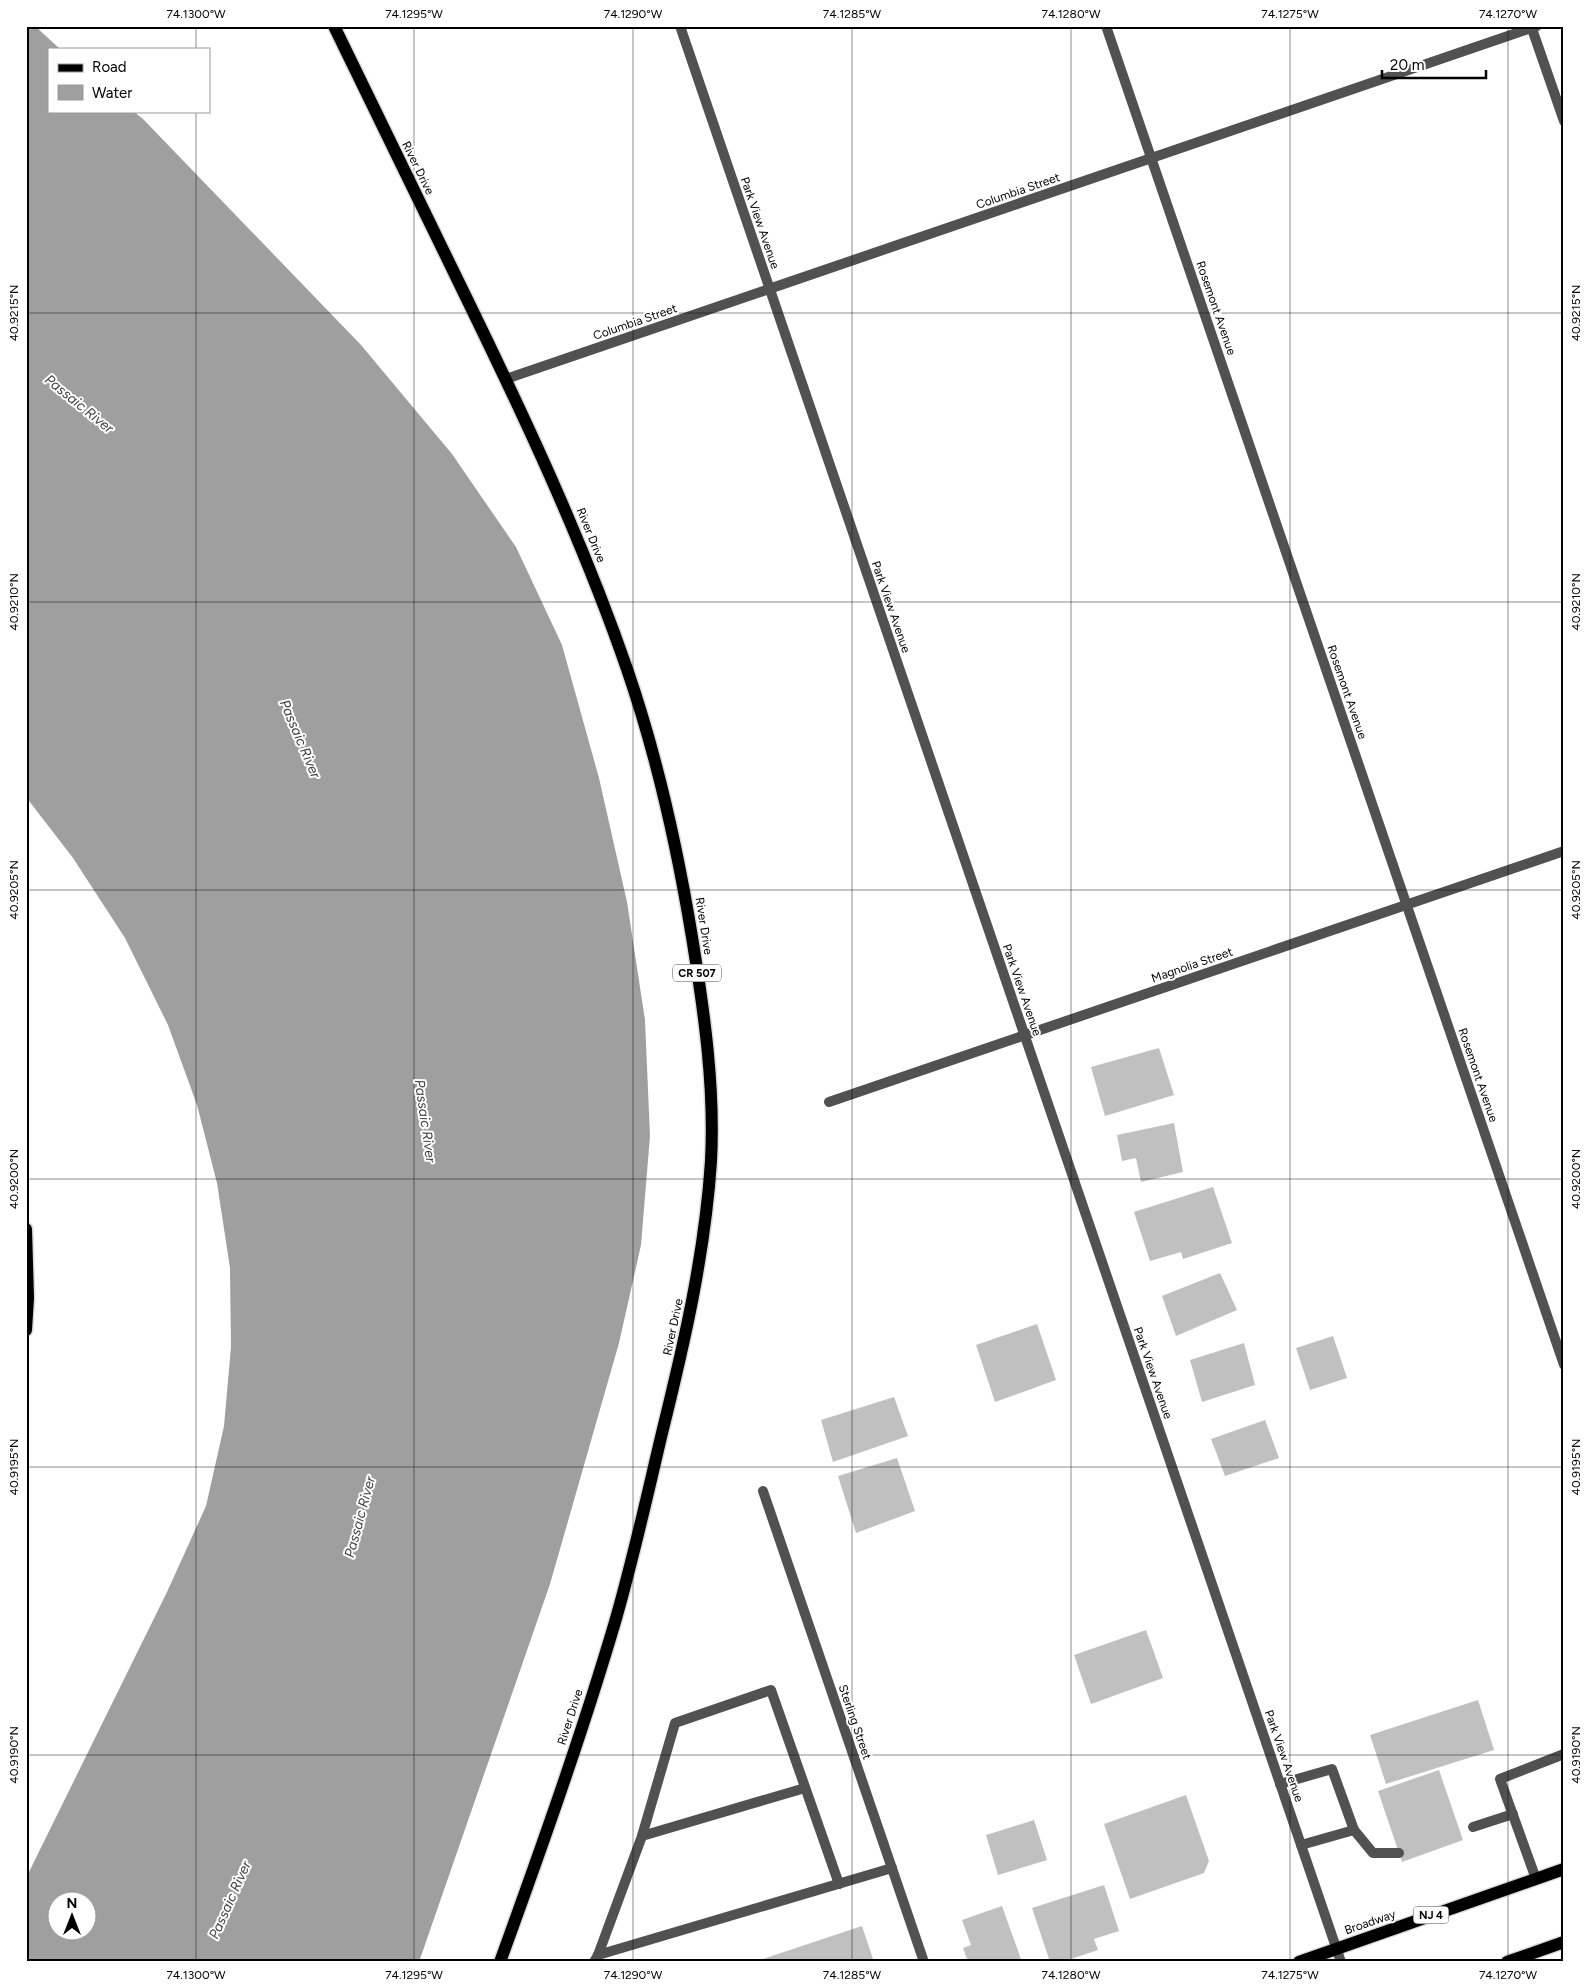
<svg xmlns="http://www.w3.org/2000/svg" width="1590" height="1988" viewBox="0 0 1590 1988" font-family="Figtree,sans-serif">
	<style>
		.water { fill: #9f9f9f; fill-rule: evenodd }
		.building { fill: #c0c0c0 }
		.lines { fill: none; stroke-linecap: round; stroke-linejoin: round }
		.primary-casing { stroke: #dbdbdb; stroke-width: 15 }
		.lane { stroke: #515151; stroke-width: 10 }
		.street { stroke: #515151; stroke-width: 10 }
		.primary { stroke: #000; stroke-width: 12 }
		.ticks { fill: none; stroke: #000; stroke-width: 1; stroke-opacity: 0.45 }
		.labels { text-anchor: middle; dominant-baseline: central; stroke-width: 4; stroke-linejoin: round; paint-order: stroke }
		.shield { fill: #fff; stroke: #4c4c4c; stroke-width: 1 }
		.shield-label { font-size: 11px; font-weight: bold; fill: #000 }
		.street-label { font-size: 12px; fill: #000; stroke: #fff }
		.water-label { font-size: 14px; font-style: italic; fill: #404040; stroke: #fff }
		.neatline { fill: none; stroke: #000; stroke-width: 2 }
		.ticks-label { font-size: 12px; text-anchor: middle; fill: #000 }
	</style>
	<rect width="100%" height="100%" fill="#fff"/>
	<path class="water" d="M26,26h9l25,23h-11v62h84l10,8 218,226 91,109 64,93 46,98 37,133 28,124 18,118 5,116 -9,109 -22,98 -69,241 -131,378h-393v-84l141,-286 39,-86 18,-80 7,-79 -1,-79 -13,-85 -20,-78 -29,-80 -43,-87 -52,-80 -47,-61zM58,1900h30v30h-30z"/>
	<g class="building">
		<path d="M1159,1048l15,47 -69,21 -14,-49z"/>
		<path d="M1174,1123l9,49 -42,10 -5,-24 -14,3 -5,-26z"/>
		<path d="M1213,1187l19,56 -49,16 -2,-7 -31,9 -16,-49z"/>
		<path d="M1220,1273l17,37 -61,26 -14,-40z"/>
		<path d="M1037,1324l19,56 -61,22 -19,-57z"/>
		<path d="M1333,1336l14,42 -37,12 -14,-42z"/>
		<path d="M1244,1343l11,42 -53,17 -12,-42z"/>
		<path d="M894,1397l14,39 -75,26 -12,-42z"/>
		<path d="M1265,1420l14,38 -54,18 -14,-37z"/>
		<path d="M897,1458l18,53 -59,22 -18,-57z"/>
		<path d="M1146,1630l17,48 -72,26 -17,-49z"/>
		<path d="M1478,1700l16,50 -108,34 -16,-49z"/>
		<path d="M1439,1770l24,70 -61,22 -24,-71z"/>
		<path d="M1186,1795l23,66 -5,12 -74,26 -26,-75z"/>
		<path d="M1034,1820l13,40 -49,15 -12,-40z"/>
		<path d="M1104,1885l15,46 -25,8 4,11 -36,12h-12l-18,-54z"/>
		<path d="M1002,1906l20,56h-54l-5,-14 8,-3 -9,-25z"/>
		<path d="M862,1926l12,36h-117v-1z"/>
	</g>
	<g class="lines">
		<defs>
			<g id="primary">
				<path d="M334,26c43,89 87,178 130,267 60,123 118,246 163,376 30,87 50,177 65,268 12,74 23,150 19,224 -6,93 -27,183 -49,272 -15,63 -29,127 -47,189 -34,115 -74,227 -115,340"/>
				<path d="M26,1229l2,69 -2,32"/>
				<path d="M1299,1962l265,-93"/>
				<path d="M1507,1962l57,-20"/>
			</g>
		</defs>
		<use href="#primary" class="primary-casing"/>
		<g class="lane">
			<path d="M1280,1784l52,-15 22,61"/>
			<path d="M1473,1827l40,-13"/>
			<path d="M642,1836l163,-48"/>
			<path d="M1301,1845l53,-15 19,23h26"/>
			<path d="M1536,1879l-36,-100 64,-25"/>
			<path d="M598,1955l44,-119 33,-113 96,-33 68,194"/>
			<path d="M594,1962l4,-7 294,-87"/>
		</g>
		<g class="street">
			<path d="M680,26l661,1936"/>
			<path d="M1106,26l458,1339"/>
			<path d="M1531,26l33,95"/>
			<path d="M506,379l1031,-353"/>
			<path d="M829,1102l735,-251"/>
			<path d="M763,1491l161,471"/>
		</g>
		<use href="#primary" class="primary"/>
	</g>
	<path class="ticks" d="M196,26v23M414,26v1936M633,26v1936M852,26v1936M1071,26v1936M1290,26v1936M1508,26v1936M196,111v1851M26,313h1538M26,602h1538M26,890h1538M26,1179h1538M26,1467h1538M26,1755h1538"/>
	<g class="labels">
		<g class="shield">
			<rect x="673" y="964.5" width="48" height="17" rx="4"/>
			<rect x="1413.5" y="1906.5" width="35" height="17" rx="4"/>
		</g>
		<g class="shield-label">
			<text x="697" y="973">CR 507</text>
			<text x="1431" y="1915">NJ 4</text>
		</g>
		<g class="street-label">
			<text transform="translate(418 168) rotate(64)">River Drive</text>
			<text transform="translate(1018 191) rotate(-19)">Columbia Street</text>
			<text transform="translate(760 223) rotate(71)">Park View Avenue</text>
			<text transform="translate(1216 308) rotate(71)">Rosemont Avenue</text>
			<text transform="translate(635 322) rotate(-19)">Columbia Street</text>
			<text transform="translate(591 535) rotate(68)">River Drive</text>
			<text transform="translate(891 607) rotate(71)">Park View Avenue</text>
			<text transform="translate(1347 692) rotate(71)">Rosemont Avenue</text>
			<text transform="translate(704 926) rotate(81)">River Drive</text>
			<text transform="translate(1192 965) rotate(-19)">Magnolia Street</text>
			<text transform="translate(1022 990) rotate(71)">Park View Avenue</text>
			<text transform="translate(1478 1075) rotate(71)">Rosemont Avenue</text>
			<text transform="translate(673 1327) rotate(-78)">River Drive</text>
			<text transform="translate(1153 1373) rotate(71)">Park View Avenue</text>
			<text transform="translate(570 1717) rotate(-72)">River Drive</text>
			<text transform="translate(855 1722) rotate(71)">Sterling Street</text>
			<text transform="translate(1284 1756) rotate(71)">Park View Avenue</text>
			<text transform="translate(1370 1922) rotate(-19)">Broadway</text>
		</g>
		<g class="water-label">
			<text transform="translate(79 404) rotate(39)">Passaic River</text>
			<text transform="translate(300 739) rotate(67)">Passaic River</text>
			<text transform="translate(425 1121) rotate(82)">Passaic River</text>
			<text transform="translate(360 1517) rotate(-75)">Passaic River</text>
			<text transform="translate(230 1900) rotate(-66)">Passaic River</text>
		</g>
	</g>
	<rect width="1590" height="1988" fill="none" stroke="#ffffff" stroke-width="55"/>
	<rect x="48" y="48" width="162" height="65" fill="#ffffff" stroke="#999999"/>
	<rect x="58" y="64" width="25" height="8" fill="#000000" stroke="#999999"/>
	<text x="92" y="72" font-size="15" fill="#000000">Road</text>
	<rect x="58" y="85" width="25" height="15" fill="#9f9f9f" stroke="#999999"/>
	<text x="92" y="98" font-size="15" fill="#000000">Water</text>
	<g transform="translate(72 1916)"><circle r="24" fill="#ffffff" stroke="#999999"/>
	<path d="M0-4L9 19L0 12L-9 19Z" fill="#000000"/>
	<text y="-8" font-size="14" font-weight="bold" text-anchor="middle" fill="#000000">N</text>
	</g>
	<path d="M1382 70v8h104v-8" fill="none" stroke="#000000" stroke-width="2.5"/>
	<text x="1390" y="70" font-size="15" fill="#000000" stroke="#ffffff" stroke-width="4" paint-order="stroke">20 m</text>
	<rect x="28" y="28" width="1534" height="1932" class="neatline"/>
	<g class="ticks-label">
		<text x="196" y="18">74.1300°W</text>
		<text x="414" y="18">74.1295°W</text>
		<text x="633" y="18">74.1290°W</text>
		<text x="852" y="18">74.1285°W</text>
		<text x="1071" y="18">74.1280°W</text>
		<text x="1290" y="18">74.1275°W</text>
		<text x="1508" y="18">74.1270°W</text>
		<text transform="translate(14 313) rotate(-90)" y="4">40.9215°N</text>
		<text transform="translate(1576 313) rotate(-90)" y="4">40.9215°N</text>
		<text transform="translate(14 602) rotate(-90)" y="4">40.9210°N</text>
		<text transform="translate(1576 602) rotate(-90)" y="4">40.9210°N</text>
		<text transform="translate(14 890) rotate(-90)" y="4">40.9205°N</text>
		<text transform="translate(1576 890) rotate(-90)" y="4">40.9205°N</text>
		<text transform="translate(14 1179) rotate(-90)" y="4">40.9200°N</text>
		<text transform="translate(1576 1179) rotate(-90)" y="4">40.9200°N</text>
		<text transform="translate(14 1467) rotate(-90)" y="4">40.9195°N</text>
		<text transform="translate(1576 1467) rotate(-90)" y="4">40.9195°N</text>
		<text transform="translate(14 1755) rotate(-90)" y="4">40.9190°N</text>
		<text transform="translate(1576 1755) rotate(-90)" y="4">40.9190°N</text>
		<text x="196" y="1979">74.1300°W</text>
		<text x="414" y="1979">74.1295°W</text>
		<text x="633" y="1979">74.1290°W</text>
		<text x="852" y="1979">74.1285°W</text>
		<text x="1071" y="1979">74.1280°W</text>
		<text x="1290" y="1979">74.1275°W</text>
		<text x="1508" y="1979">74.1270°W</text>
	</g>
</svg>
